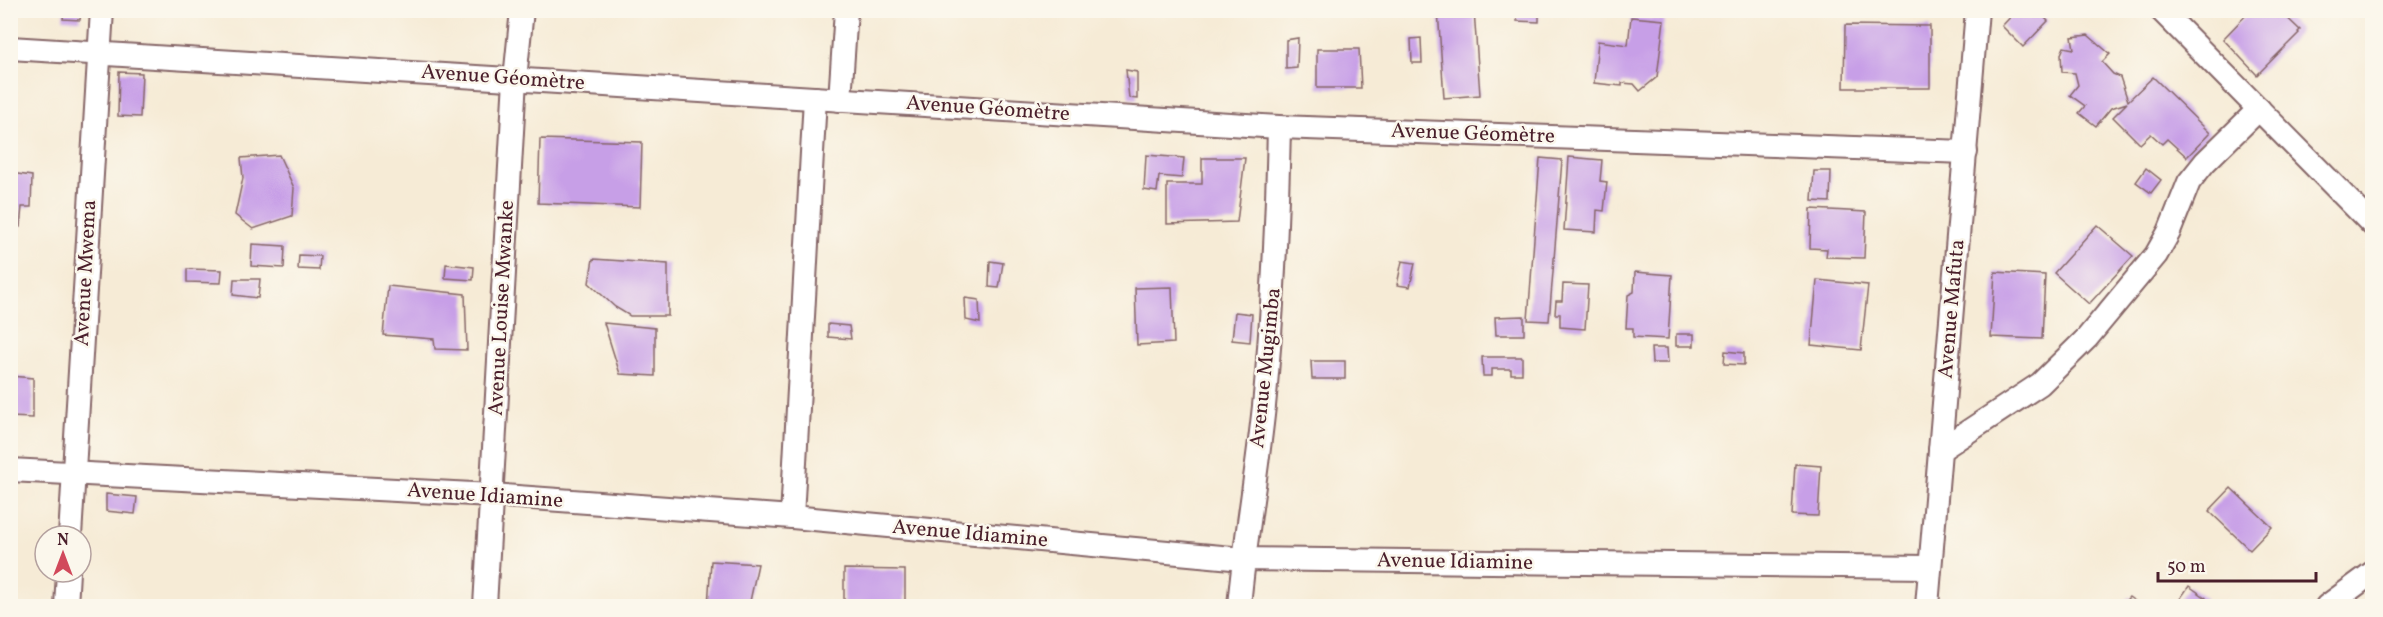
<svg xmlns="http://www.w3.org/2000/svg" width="2383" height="617" viewBox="0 0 2383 617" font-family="Vollkorn,serif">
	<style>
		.building { fill: #c79fe7 }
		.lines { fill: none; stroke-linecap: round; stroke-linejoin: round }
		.minor-casing { stroke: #866667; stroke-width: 26 }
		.minor { stroke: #fff; stroke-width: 22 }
		.labels { text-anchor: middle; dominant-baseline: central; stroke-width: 5; stroke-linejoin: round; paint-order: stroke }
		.street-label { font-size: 21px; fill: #4a1f2b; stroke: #fbf7ec }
	</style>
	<rect width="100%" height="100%" fill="#fbf7ec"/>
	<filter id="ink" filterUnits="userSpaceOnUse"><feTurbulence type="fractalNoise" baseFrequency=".0167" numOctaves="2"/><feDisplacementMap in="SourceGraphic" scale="12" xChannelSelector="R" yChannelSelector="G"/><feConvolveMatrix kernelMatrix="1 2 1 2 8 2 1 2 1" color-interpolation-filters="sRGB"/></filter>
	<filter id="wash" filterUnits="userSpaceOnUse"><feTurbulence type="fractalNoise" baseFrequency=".008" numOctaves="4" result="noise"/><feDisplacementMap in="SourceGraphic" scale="24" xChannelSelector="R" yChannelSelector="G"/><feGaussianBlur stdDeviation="1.35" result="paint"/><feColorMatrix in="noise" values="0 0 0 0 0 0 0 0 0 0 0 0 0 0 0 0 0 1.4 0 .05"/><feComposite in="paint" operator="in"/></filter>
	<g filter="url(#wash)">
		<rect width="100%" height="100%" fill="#f6ebd6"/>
		<g id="blocks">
			<g class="building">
				<path d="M64,10h17l-1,10 -17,-1z"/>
				<path d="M1438,10h36l6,85 -36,3z"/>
				<path d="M1508,10h31v12l-22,-1v-8h-9z"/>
				<path d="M2017,10h20l11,11 -25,26 -21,-21z"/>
				<path d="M2251,10h28l21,20 -2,2 1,1 -42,42 -34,-36z"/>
				<path d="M1631,17l33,3 -7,57 -17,14 -6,-7 -12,-1v3l-28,-3 4,-42 30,4z"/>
				<path d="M1845,25l85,1v62h-86z"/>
				<path d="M2088,35l22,19 -8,8 11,12 7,3 8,24 25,-24 57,56 -23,24 -20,-18 -5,5 -11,-10 -11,10 -27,-27 14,-14 -16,5 -15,18 -17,-13 6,-7 -15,-11 8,-10 -3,-12 -13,-1 -1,-18 3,-7 10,2 -2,-12z"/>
				<path d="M1298,38l-1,30 -11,1v-29z"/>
				<path d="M1421,38l1,25h-10l-1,-24z"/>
				<path d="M1317,49h42l2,39h-44z"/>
				<path d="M1126,70l11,2v27l-8,-1z"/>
				<path d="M119,72l23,1 -2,44 -22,-1z"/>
				<path d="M540,139l102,3 -2,65 -102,-4z"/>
				<path d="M279,155l15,33 -2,28 -39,13 -18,-14 8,-37 -2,-20z"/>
				<path d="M1146,155l38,3 -2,20 -23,-2 -2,16 -13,-2z"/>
				<path d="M1569,157l33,3 -2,21 7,1 -3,29 -7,-1 -1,22 -32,-2z"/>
				<path d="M1202,158h43l-8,64 -70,2v-40h35z"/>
				<path d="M1540,158l22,2 -13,161 -21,-1z"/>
				<path d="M2146,168l15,12 -10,13 -15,-11z"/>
				<path d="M1814,171h17l-1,31 -18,-1z"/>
				<path d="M10,173l22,3 -1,31h-9l-2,20 -10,-1z"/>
				<path d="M1811,209l55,3 -2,46 -38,-1 1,-8 -17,-1z"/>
				<path d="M2097,225l36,31 -44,48 -35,-31z"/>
				<path d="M252,244l33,2 -1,22 -33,-2z"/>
				<path d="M299,255l21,1 -1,14 -21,-1z"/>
				<path d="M593,259l75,5v52h-38l-15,-9 -26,-24z"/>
				<path d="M990,261l13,2 -4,25 -10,-1z"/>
				<path d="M1402,261l13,2 -5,24 -13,-2z"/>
				<path d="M446,264l28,3 -1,13 -28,-2z"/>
				<path d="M187,269l35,1 -1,13 -34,-1z"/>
				<path d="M1635,272l37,3 -4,64 -35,-2v-9h-7l2,-33 6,-3z"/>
				<path d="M1995,272l50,3 -3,64 -51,-2z"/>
				<path d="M234,279h26l-2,19 -25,-3z"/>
				<path d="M1817,280l51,5 -7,65 -50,-5z"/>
				<path d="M1563,284l25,1 -3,44 -25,-2v-13h-5l1,-13h6z"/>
				<path d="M388,286l77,8 2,56 -32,-1 -1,-10 -51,-4z"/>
				<path d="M1172,287l2,56 -37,2 -2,-57z"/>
				<path d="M965,298l14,2 1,23 -14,-3z"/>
				<path d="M1235,312l17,2 -2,28 -18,-2z"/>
				<path d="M1524,316v19h-28l-1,-18z"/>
				<path d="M604,323l51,5v48l-35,-2z"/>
				<path d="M828,324l21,2 2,13 -23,-2z"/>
				<rect x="1676" y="334" width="18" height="12"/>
				<path d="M1651,348h16l1,15h-16z"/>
				<path d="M1725,351l19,2v12l-20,-1z"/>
				<path d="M1482,357h40v17h-11v-5h-19v7h-9z"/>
				<path d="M1311,361h34v18h-33z"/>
				<path d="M10,376l23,2v40l-23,-1z"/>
				<path d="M1795,464l26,2 -3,50 -26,-1z"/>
				<path d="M2231,488l41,39 -22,23 -41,-39z"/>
				<path d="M106,494l31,3 -2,17 -29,-3z"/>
				<path d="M711,561l47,3 -9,42h-41z"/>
				<path d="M844,569l61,1v34h4l-1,2h-64z"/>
				<path d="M2189,586l17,12 -6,8h-25z"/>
				<path d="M2129,597l13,9h-21z"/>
			</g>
		</g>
	</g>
	<g filter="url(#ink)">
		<use href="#blocks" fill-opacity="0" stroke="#866667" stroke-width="1.5"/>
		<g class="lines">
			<defs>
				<g id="minor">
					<path d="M2161,10l211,214"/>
					<path d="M10,48l1269,79 687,25"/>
					<path d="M840,100l6,-90"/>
					<path d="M1940,450l100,-66 47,-46 69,-83 13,-23 20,-50 16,-20 54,-53"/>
					<path d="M10,470l482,25 300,22 451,42 687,8"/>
					<path d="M792,517l23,-419"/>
					<path d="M70,536l32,-526"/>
					<path d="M66,606l2,-34"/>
					<path d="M485,606l30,-527 7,-69"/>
					<path d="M1239,606c6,-66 18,-133 25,-200 9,-92 13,-185 15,-279"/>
					<path d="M1927,606l50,-596"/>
					<path d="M2327,606l45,-33"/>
				</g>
			</defs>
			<use href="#minor" class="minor-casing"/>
			<use href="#minor" class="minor"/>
		</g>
	</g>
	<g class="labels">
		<g class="street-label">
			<text transform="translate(503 78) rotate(4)">Avenue Géomètre</text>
			<text transform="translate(988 109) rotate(4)">Avenue Géomètre</text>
			<text transform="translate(1473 134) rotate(2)">Avenue Géomètre</text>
			<text transform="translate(86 273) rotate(-87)">Avenue Mwema</text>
			<text transform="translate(502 308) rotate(-87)">Avenue Louise Mwanke</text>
			<text transform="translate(1952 309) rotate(-85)">Avenue Mafuta</text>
			<text transform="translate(1266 368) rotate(-84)">Avenue Mugimba</text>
			<text transform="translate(485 496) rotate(4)">Avenue Idiamine</text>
			<text transform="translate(970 534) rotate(5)">Avenue Idiamine</text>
			<text transform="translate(1455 562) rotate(1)">Avenue Idiamine</text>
		</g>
	</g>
	<rect width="2383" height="617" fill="none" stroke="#fbf7ec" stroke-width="36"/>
	<g transform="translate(63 554)"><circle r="28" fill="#fbf7ec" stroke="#b4a19f" stroke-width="1.5"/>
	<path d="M0-4.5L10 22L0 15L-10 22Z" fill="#d1495b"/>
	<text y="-9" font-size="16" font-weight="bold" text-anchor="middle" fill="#4a1f2b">N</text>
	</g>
	<path d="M2158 572v9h158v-9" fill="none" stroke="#4a1f2b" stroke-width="3"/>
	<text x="2167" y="572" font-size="18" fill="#4a1f2b" stroke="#fbf7ec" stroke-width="4.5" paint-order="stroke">50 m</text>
</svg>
